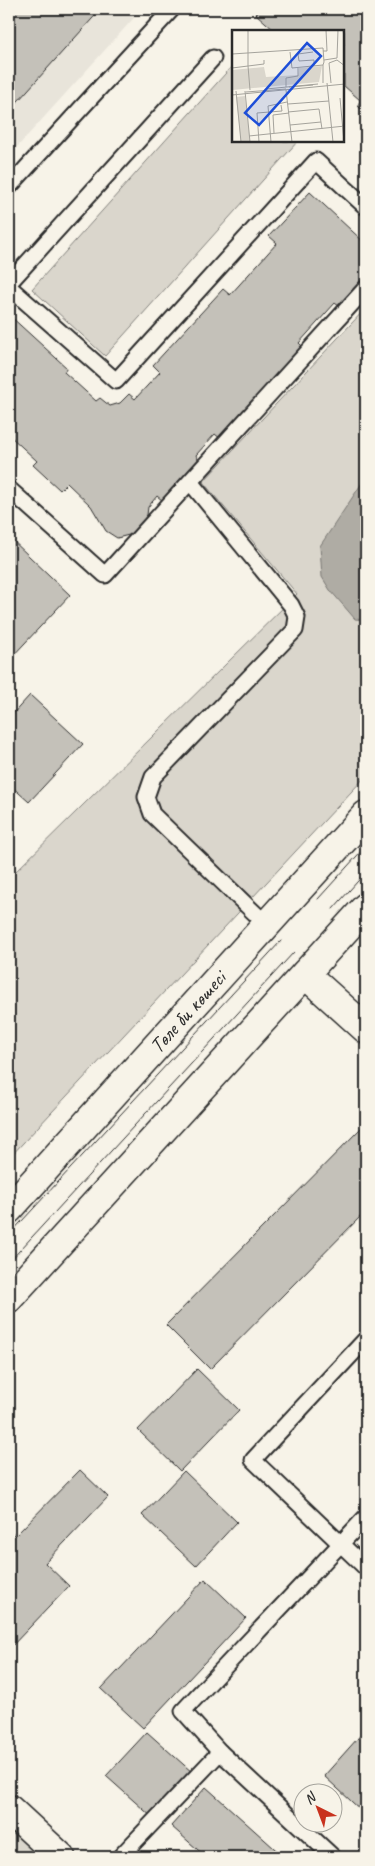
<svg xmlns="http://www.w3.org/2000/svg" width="375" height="1866" viewBox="0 0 375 1866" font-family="Caveat,sans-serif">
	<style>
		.built { fill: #e8e4da }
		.green { fill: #dad6cc; stroke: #82807c }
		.water { fill: #afaca4; stroke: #7a7874 }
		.building { fill: #c4c1b9; stroke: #2b2b2b }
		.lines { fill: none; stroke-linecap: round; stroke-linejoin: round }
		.lane-casing { stroke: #2b2b2b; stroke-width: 19 }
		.street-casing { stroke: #2b2b2b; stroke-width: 31 }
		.secondary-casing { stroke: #2b2b2b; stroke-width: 31 }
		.lane { stroke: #f7f3e8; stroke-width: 15 }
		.street { stroke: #f7f3e8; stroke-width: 28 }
		.secondary { stroke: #f7f3e8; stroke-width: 28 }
		.tram { stroke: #2b2b2b; stroke-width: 1 }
		.labels { text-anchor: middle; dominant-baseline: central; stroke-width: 4.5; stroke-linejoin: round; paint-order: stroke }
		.street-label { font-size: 21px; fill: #2b2b2b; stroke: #f7f3e8 }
		.inset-road { fill: none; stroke: #a5a39c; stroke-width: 1 }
		.view { fill: #1d4ed8; fill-opacity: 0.15; stroke: #1d4ed8; stroke-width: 2.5 }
		.inset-edge { fill: none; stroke: #2b2b2b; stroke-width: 2.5 }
	</style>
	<rect width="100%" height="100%" fill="#f7f3e8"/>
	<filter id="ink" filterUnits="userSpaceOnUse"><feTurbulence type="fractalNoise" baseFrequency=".02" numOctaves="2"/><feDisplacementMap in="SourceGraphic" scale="10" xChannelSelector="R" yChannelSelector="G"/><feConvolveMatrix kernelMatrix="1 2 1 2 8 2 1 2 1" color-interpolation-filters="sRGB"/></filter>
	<g filter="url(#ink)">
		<path class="built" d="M9,9h133l-133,147z"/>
		<g class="green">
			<path d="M234,64v77h64l-193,215 -73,-67z"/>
			<path d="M366,308v468l-357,382v-280l288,-284 -94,-112z"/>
			<path d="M9,1810l51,47h-51z"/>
		</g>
		<path class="water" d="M366,477v143l-11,-1 -25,-29 -8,-13 -2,-31z"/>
		<g class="building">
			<path d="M9,9h92l-92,102z"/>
			<path d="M260,9h106v105l-8,-8 2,-6 -16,-14v-55h-69l-19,-17z"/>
			<path d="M366,122v20l-7,-7 6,-6z"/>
			<path d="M310,192l56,52v33l-26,30 -5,-4 -36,40 6,6 -83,91 -7,-6 -19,21 3,6 -36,40 -6,-5 -9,11 -1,8 -8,12 -10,8 -12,3 -11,-7 -15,-25 -24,-23 -7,7 -27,-25 4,-4 -28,-26v-120l58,53 -3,4 32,29 4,-3 10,8 10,-3 9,-9 6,5 25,-27 -7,-7 70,-76 7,6 47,-52 -8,-7z"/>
			<path d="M9,537l61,58 -61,65z"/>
			<path d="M30,695l53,49 -54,58 -20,-18v-66z"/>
			<path d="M366,1123v88l-156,158 -44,-44z"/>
			<path d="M197,1369l42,41 -59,61 -42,-41z"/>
			<path d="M80,1470l28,27 -63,66 24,23 -60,63v-119l6,6z"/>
			<path d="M184,1471l53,51 -41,44 -54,-51z"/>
			<path d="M205,1579l41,39 -103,110 -42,-39z"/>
			<path d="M366,1729v83l-1,2 -41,-38z"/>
			<path d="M147,1732l46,41 -40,45 -47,-42z"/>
			<path d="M206,1787l78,70h-78l-35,-31z"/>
		</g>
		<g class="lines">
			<defs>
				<g id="lane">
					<path d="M9,187l163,-178"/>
					<path d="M9,283l204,-225"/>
					<path d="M9,287l107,94 200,-220 50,46"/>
					<path d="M191,483l100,122 6,12 -2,13 -142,147 -7,20 6,17 114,110"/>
					<path d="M9,489l96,86 261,-287"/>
					<path d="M366,1339l-113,121 113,108"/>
					<path d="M120,1857l100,-105"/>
					<path d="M333,1857l-113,-105 -37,-41 183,-194"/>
				</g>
				<path id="street" d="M305,974l61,55"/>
				<g id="secondary">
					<path id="s1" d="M9,1209l357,-394"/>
					<path d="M9,1298l357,-391"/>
					<path d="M9,1809l52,48"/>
				</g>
			</defs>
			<use href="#lane" class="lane-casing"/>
			<use href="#street" class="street-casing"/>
			<use href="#secondary" class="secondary-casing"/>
			<use href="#lane" class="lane"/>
			<use href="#street" class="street"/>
			<use href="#secondary" class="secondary"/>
			<g class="tram">
				<path d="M318,899l48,-53"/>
				<path d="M333,909l33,-37"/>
				<path d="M9,1235l272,-294"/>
				<path d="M9,1262l285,-310"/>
			</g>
		</g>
	</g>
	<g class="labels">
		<g class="street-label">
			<text stroke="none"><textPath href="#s1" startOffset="266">Төле би көшесі</textPath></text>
		</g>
	</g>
	<g transform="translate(232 30)">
		<rect width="112" height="112" fill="#f7f3e8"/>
		<path d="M90,36l-3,16 -87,8v-20l32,-3 2,10 32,-2 1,-7zM13,66l5,46h-9l-5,-45z" fill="#dad6cc"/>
		<path class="inset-road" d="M16,0v36l16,-2v-4M111,0l2,16M91,21h4l-1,-21M81,22l-15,2 1,7 15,-1v6M0,24l91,-6 1,14 -1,3 -31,3 -2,-16M92,30l13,-2 1,-28M91,35v18M0,38l16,-2 2,24M95,53l6,59M99,53l-2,-20 8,-3 8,6M54,57v-9l12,-2v-8M57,57l24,-2M34,59l52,-5M54,60l6,52M4,61l5,51M13,61l5,51M14,62l40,-3M0,65l113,-11M108,68l4,44M56,74l41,-3M56,82l31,-3 3,20M58,95l31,-3M42,103l-1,-18 16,-2M17,106l96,-10M27,112l-2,-29 25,-2 -1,-6M39,112l-3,-36 19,-4"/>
		<path class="view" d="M75,13l14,13 -62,69 -14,-12z"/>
		<rect width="112" height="112" class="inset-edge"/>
	</g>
	<rect width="375" height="1866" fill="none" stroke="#f7f3e8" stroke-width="30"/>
	<rect x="15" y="15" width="345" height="1836" fill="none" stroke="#2b2b2b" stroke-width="2" filter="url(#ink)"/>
	<g transform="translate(318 1808) rotate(318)"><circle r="24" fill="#f7f3e8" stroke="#a5a39c"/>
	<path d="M0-4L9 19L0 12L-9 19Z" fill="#c8321e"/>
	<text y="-8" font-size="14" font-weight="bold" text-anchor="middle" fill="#2b2b2b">N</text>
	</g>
</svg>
